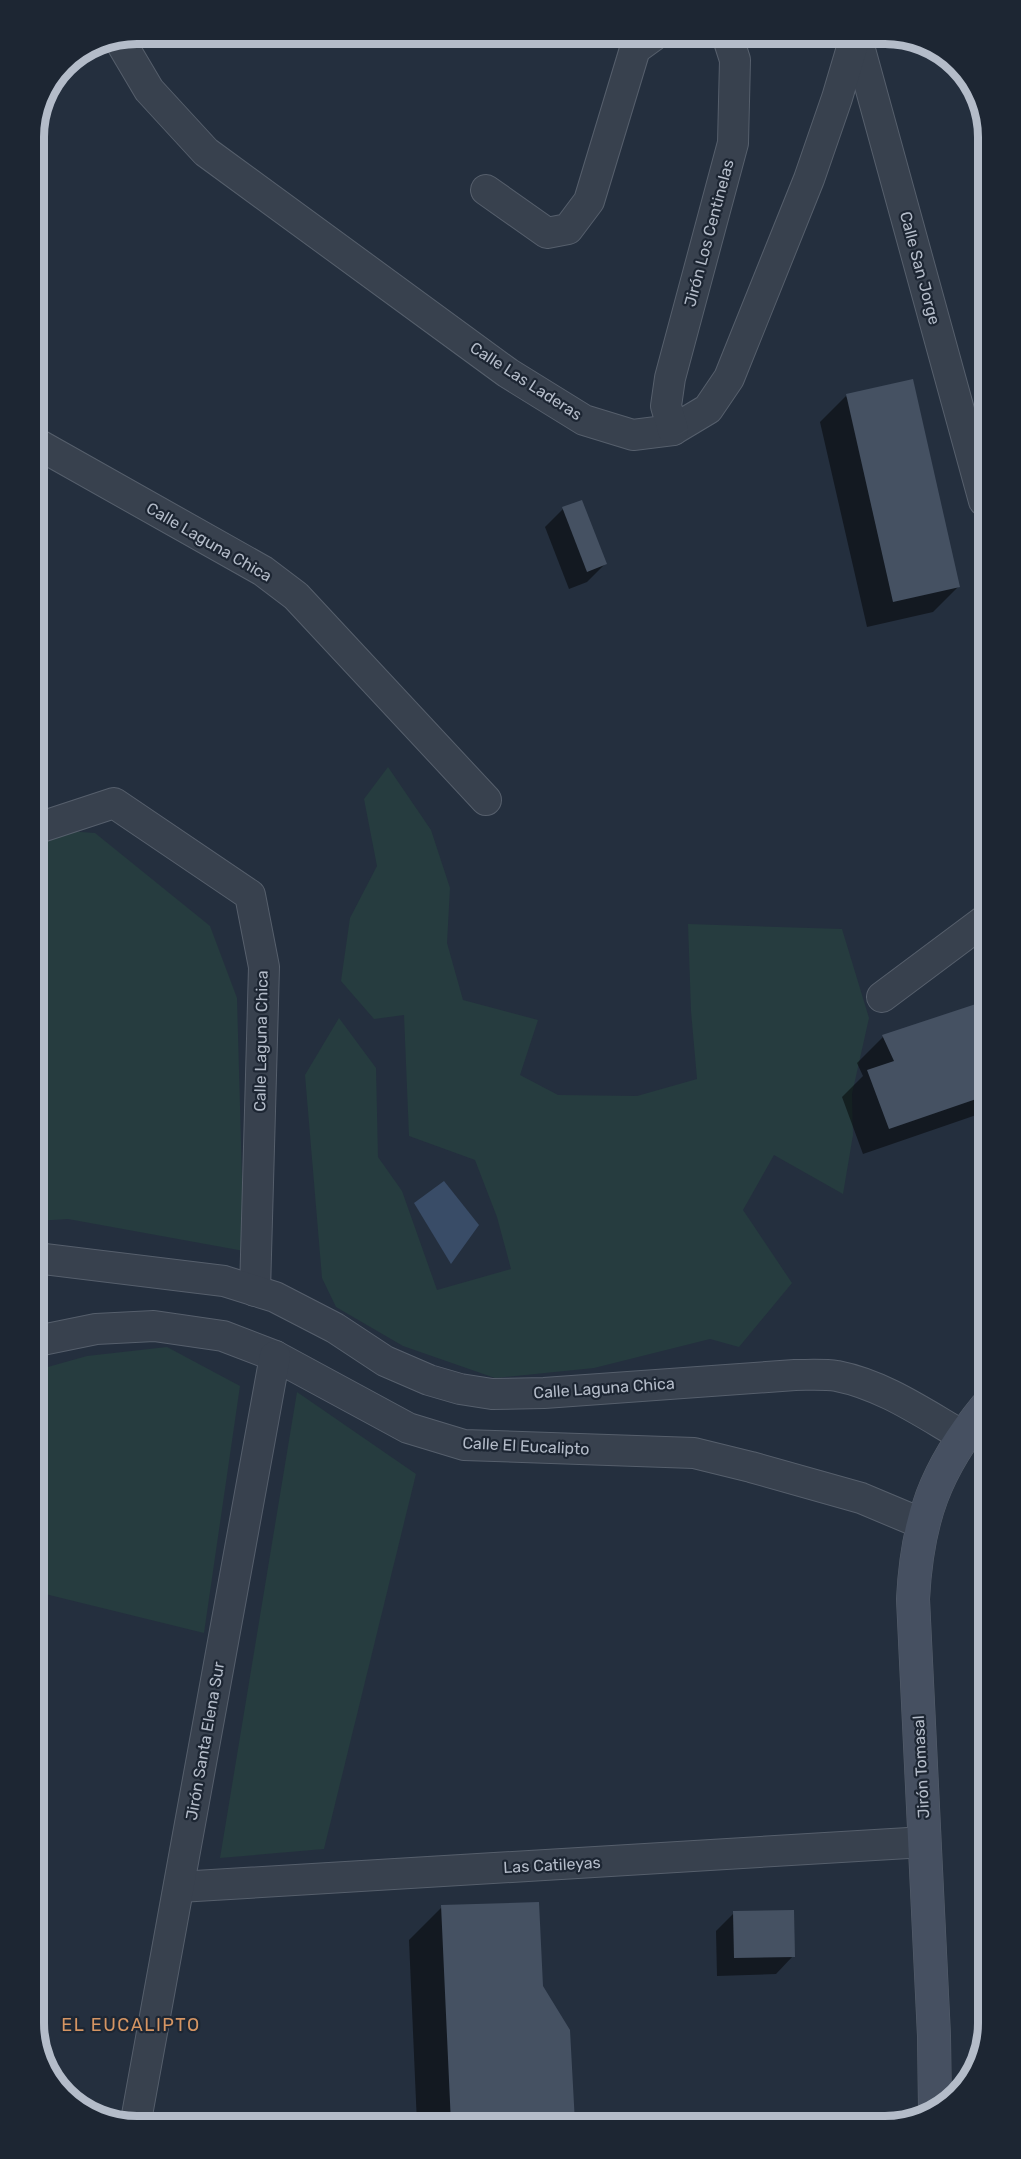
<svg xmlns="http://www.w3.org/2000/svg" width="1021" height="2159" viewBox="0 0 1021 2159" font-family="Rubik,sans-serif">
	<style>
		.green { fill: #263c3f }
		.water { fill: #394c67 }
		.shadow { fill: #0007 }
		.building { fill: #455162 }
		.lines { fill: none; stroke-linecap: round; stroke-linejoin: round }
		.street-casing { stroke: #565f6c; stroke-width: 32 }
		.secondary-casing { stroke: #565f6c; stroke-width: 34 }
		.street { stroke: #38414e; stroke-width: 30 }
		.secondary { stroke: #465061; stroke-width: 33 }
		.labels { text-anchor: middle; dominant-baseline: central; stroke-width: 4.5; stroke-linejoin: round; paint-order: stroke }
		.street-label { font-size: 16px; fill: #b4bcc9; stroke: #1d2633 }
		.neighbourhood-label { font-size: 18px; letter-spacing: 1.5px; fill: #d59563; stroke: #1d2633 }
		.rim { fill: none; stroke: #b4bcc9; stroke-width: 8 }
	</style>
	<rect width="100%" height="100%" fill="#242f3e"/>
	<g class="green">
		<path d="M388,767l43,63 19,58 -3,55 16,57 75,20 -18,55 38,20 79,1 60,-17 -6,-68 -3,-87 154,5 27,89 -17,76 1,41 -10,59 -69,-39 -31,55 49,73 -53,64 -29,-8 -116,29 -99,10 -92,-32 -67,-39 -14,-29 -17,-203 34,-57 37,50 2,89 24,34 35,99 74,-21 -14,-52 -22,-57 -66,-24 -5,-121 -30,4 -33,-38 9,-63 27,-52 -13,-67z"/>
		<path d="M66,831l29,2 115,93 27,72 7,253 -176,-32 -32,2 -1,-376z"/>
		<path d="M167,1347l73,39 -36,247 -167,-41v-222l50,-14z"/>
		<path d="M297,1392l119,82 -92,375 -104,9z"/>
	</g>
	<path class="water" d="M444,1181l35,44 -28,39 -37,-61z"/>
	<g class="shadow">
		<path d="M846,396l113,190 -26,26 -66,15 -47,-205z"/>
		<path d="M563,509l42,55 -18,18 -18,7 -24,-62z"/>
		<path d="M985,1002v110l-122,42 -21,-57 21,-21 -6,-13 26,-26z"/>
		<path d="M442,1907l100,79 31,137 -156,1 -8,-184z"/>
		<path d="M734,1913l59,43 -17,18 -59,2 -1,-45z"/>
	</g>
	<g class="building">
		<path d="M913,379l47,208 -67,15 -47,-208z"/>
		<path d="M582,500l25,64 -20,8 -25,-65z"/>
		<path d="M985,1001v95l-96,33 -22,-59 27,-9 -12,-26z"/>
		<path d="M539,1902l4,84 27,44 5,93 -124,1 -10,-219z"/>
		<path d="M794,1910l1,47 -61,1 -1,-47z"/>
	</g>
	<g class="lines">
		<defs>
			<g id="street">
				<path d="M856,35l128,466"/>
				<path d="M120,41l29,49 57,62 302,221 76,47 49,15 40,-5 35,-21 21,-31 80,-199 28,-81 19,-64"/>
				<path d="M486,190l61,43 21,-4 21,-28 46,-152 18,-13"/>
				<path d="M673,430l-7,-24 4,-28 63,-235 2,-83 -8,-25"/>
				<path d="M34,442l229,129 33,25 190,204"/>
				<path d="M35,829l79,-26 136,92 14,72 -9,324"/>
				<path d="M882,997l103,-77"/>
				<path d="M36,1258l188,23 51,16 60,31 50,33 44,19 31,9 32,5 52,-1 251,-18c14,0 29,-1 42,1 46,9 86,37 126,60"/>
				<path d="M37,1341l59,-12 58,-3 69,10 52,20 133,72 56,17 230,8 57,14 110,31 62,26"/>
				<path d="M179,1887l746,-45"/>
				<path d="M135,2126l140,-770"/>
			</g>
			<path id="secondary" d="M935,2108l-1,-72 -21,-437c4,-79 22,-130 73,-192"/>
		</defs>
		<use href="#street" class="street-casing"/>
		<use href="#secondary" class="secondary-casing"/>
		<use href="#street" class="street"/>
		<use href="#secondary" class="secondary"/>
	</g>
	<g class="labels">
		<g class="street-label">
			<text transform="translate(709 233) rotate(-75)">Jirón Los Centinelas</text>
			<text transform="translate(920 268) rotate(75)">Calle San Jorge</text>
			<text transform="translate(526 381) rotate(33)">Calle Las Laderas</text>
			<text transform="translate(209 542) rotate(30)">Calle Laguna Chica</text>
			<text transform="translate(261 1041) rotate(-89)">Calle Laguna Chica</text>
			<text transform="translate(604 1388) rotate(-4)">Calle Laguna Chica</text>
			<text transform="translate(526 1446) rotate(3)">Calle El Eucalipto</text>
			<text transform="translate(205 1741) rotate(-80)">Jirón Santa Elena Sur</text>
			<text transform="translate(921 1767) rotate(-93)">Jirón Tomasal</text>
			<text transform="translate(552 1865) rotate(-3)">Las Catileyas</text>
		</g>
		<g class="neighbourhood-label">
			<text x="131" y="2025">EL EUCALIPTO</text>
		</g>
	</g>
	<path d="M0 0H1021V2159H0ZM137 44H885A93 93 0 0 1 978 137V2023A93 93 0 0 1 885 2116H137A93 93 0 0 1 44 2023V137A93 93 0 0 1 137 44Z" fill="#1d2633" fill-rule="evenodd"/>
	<path class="rim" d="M137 44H885A93 93 0 0 1 978 137V2023A93 93 0 0 1 885 2116H137A93 93 0 0 1 44 2023V137A93 93 0 0 1 137 44Z"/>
</svg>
